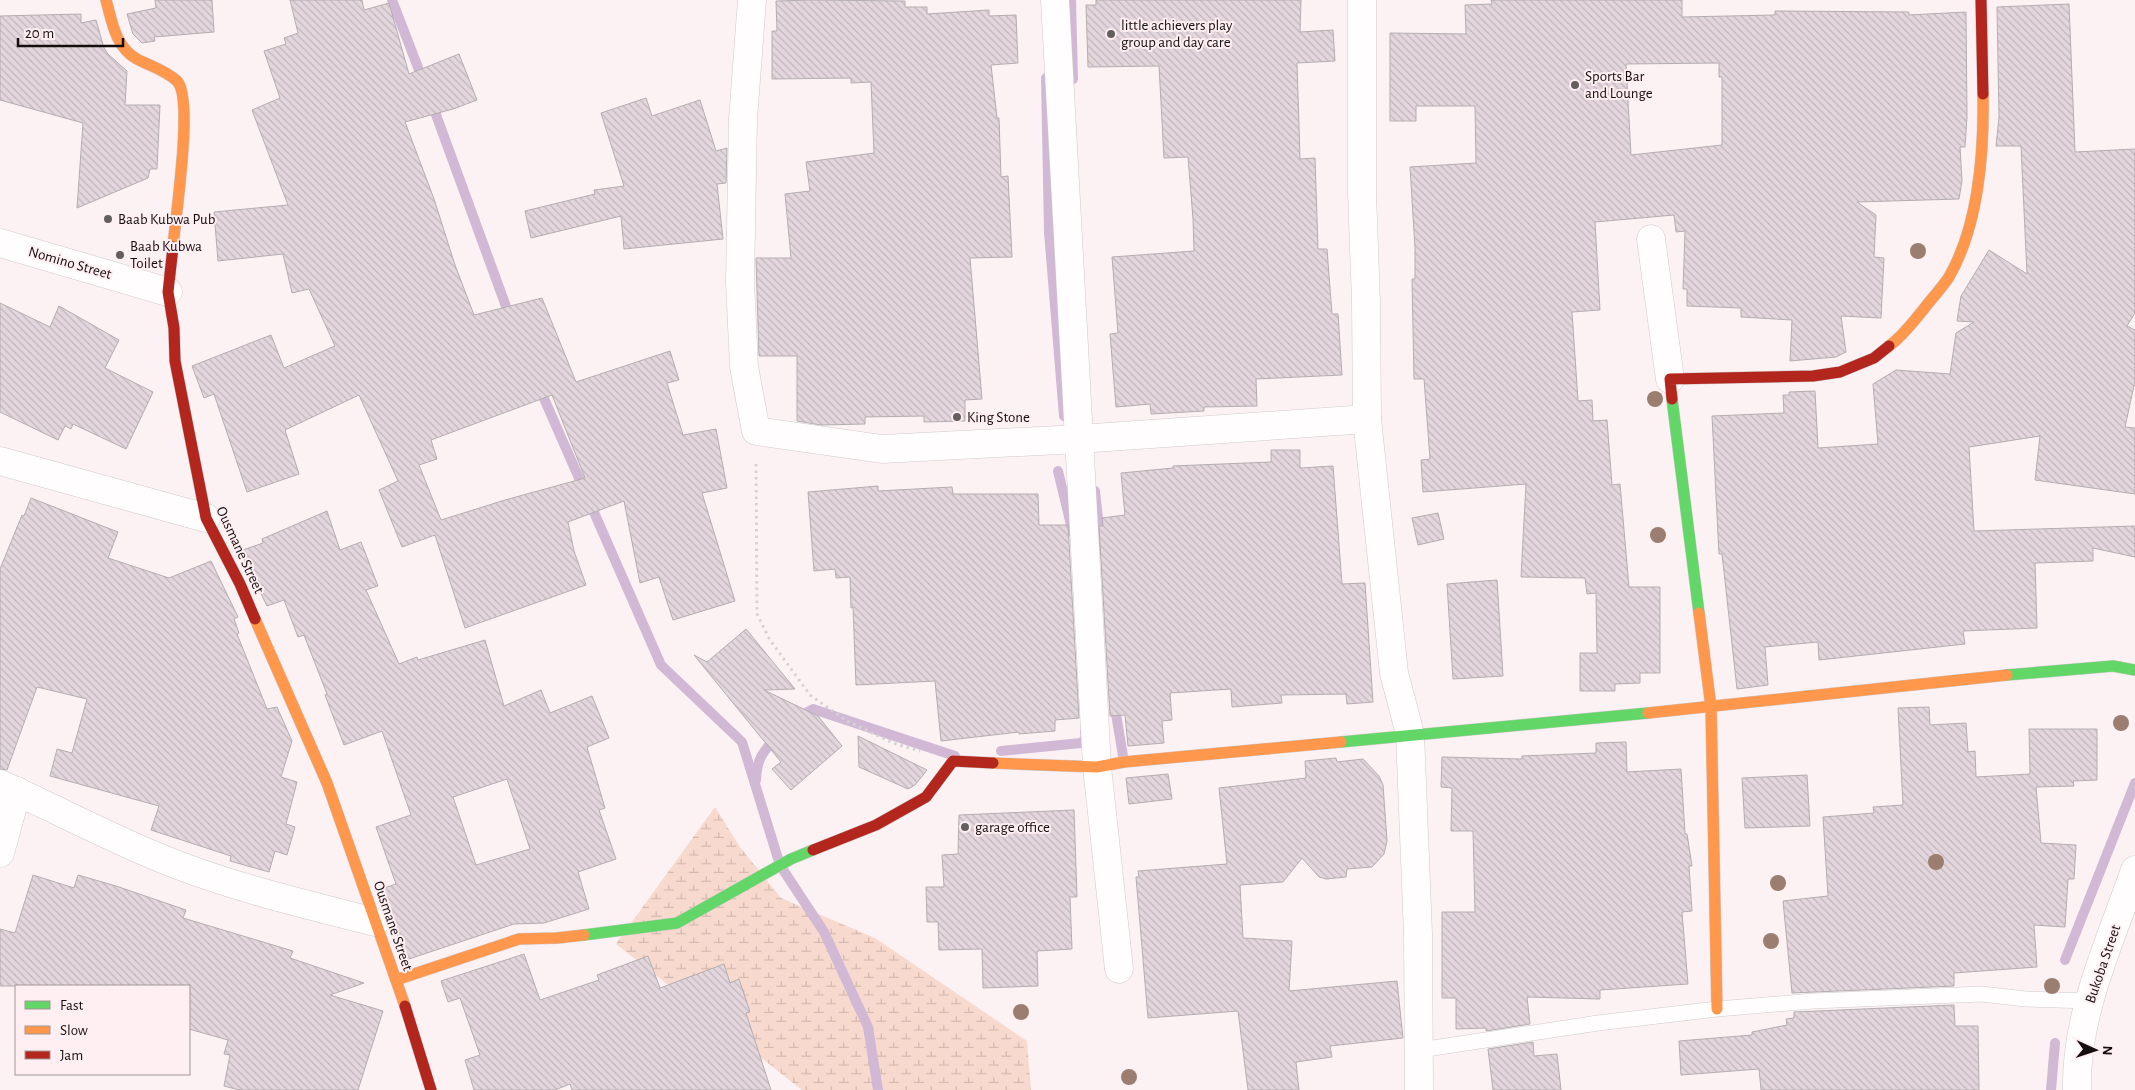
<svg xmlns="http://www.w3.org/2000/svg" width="2135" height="1090" viewBox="0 0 2135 1090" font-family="'Alegreya Sans',sans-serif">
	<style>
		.wetland { fill: url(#wetland-marsh) }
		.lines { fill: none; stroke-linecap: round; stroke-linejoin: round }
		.stream { stroke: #d1b9d6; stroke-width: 10 }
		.building { fill: url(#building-back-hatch); stroke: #b4aeb0; fill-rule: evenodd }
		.lane-casing { stroke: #d1c9cb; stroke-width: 16 }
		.street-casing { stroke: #d1c9cb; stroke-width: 29 }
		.fast-casing { stroke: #d1c9cb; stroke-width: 12 }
		.slow-casing { stroke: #d1c9cb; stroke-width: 12 }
		.jam-casing { stroke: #d1c9cb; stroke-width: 12 }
		.path { stroke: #d5d2d3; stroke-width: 3; stroke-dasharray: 2.5 4; stroke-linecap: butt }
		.lane { stroke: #fffdfd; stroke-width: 15 }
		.street { stroke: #fffdfd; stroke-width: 28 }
		.fast { stroke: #63d668; stroke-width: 11 }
		.slow { stroke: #ff974d; stroke-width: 11 }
		.jam { stroke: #b3261e; stroke-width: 11 }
		.tree { fill: #9b7e70 }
		.poi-dot { fill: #655e5f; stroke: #ffeff2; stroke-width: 2 }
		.labels { text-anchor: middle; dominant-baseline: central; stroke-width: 4; stroke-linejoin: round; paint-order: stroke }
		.poi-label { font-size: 15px; fill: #140e0f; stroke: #ffeff2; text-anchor: start }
		.street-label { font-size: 15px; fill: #140e0f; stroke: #ffeff2 }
	</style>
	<defs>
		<pattern id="wetland-marsh" width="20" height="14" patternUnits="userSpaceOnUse" patternTransform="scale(1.25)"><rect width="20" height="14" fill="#f8d9ce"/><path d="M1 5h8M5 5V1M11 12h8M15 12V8" fill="none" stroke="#d4b9b0"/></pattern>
		<pattern id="building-back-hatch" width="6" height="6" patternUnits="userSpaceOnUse" patternTransform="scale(1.25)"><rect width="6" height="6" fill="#e3d6dd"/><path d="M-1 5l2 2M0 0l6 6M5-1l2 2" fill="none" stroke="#c2b6bc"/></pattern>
	</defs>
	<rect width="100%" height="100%" fill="#fcf2f4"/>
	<path class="wetland" d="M715,807l25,40 41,51 94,40 152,103 4,49h-229l-186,-146z"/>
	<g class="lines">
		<g class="stream">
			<path d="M392,0l32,83"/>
			<path d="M1071,0l2,79"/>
			<path d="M1046,78l3,154 15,184"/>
			<path d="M431,101l80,219"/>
			<path d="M539,387l122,278 81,77 38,123 44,67 44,95 10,63"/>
			<path d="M1058,471l15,62"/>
			<path d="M1095,491l6,55"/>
			<path d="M1114,702l10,60"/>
			<path d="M797,718l16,-9 142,47"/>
			<path d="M1001,751l80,-8 5,-5 -1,-6"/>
			<path d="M756,780c1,-22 7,-28 21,-44"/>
			<path d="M2065,960l70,-177"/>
			<path d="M2051,1090l4,-47"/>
		</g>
	</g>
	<g class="building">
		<path d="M155,0h57l2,32 -60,5 1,4 -13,2 -9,-9 -6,-20 29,-6z"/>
		<path d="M290,0h72l2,10 25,-7 20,71 50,-20 18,46 -24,9 -48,13 29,77 21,66 19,50 68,-17 34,84 94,-31 9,29 -12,3 16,52 33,-6 11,59 -25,5 33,108 -62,19 -14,-43 -19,6 -16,-82 -56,21 6,29 12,34 -121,43 -30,-93 -33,12 -23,-57 19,-9 -39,-86 -74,35 14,44 -52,18 -33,-98 -10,4 -12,-32 79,-31 13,33 51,-22 -26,-57 -17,4 -9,-39 -65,7 -4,-49 74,-7 -36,-95 28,-12 -16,-47 22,-7 -2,-6 14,-5zM552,395l33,83 -80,22 -64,20 -22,-55 18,-6 -6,-19z"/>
		<path d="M811,0l94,1v6h22v7l62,-4v6l27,-1 2,48 -27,2 6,53h2l2,59 7,-1 4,81 -42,1 12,141 -17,1v21l-41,1v-6l-59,1v7l-44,1 -24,-4v-65h-38l-3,-98h35l-6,-64 25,-3 -4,-29 68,-9 -3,-71 -20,1v-5l-79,1v-48h5l-1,-30z"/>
		<path d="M1096,0h205l-1,32 33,-2 2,31 -38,2 3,96 15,-1 3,91h9l5,65h6l4,61 -86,4 1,27 -53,1v4l-53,3 -1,-10 -34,3 -6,-73 8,-1 -6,-76 82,-6 -1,-32 -5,-62 -24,1 -5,-92 -71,1 -2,-62h10z"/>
		<path d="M1491,0h191v17l93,-2v-4l134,1v3l57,-3 1,105 -2,30h-5l2,34 -3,18 -102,3 19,13 -2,42 10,1 -3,60 -40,-2 5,36 -10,5 -46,4 2,-41 -51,-3v-9l-54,-2v-17h-4l2,-58 -9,1 -2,-17 -79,7 5,88 -28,2 6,89 14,-1 1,21 14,-1 5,65 8,-1 9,103h31v86h-20v10l-25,1v7h-35v-38h17l-1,-60 -9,1 -2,-16 -64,-1 5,-93 -103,8 -2,-32 9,-1 -6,-80h-10l-2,-100h3v-31l-5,-81 66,-4 -1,-57h-59v15h-26v-88l76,1 -1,-29 27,-1zM1719,63v14h3v68l-91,10 -5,-91z"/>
		<path d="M2069,4l6,148 60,-3v164l-8,13 8,4v51l-10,46 10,1v66l-100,-14 5,-44 -71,11 5,84 161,-5v31l-42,-9v13l-58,2 2,65 -74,3 2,13 -146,16 -1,-18 -53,5 3,38 -31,4 -15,-135h-3l-7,-138 72,-3 -1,-18h6v-3l26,-1 3,57 60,-4 -5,-60 23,-14 54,4 6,-41 18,-11 -17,-1 4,-25 28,-46 38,24 -6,-128h-25l3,-29 -2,-110z"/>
		<path d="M81,14v9l15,-3 8,28 4,6 19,17 -2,34h35l-3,64h-7l-2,9 -71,30 6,-85 -83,-23v-84z"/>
		<path d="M646,98l6,18 48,-16 16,51 11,-3 -1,35 -9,1 6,55 -99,10 -3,-33 -90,22 -6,-27 70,-17 -1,-4 30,-4 -23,-73z"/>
		<path d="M0,303l50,24 9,-21 60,34 -14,28 48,24 -27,57 -53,-25 -2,5 -6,-3 -7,14 -58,-28z"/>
		<path d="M1271,450h29v18l33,-2 9,118 23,-1 8,119 -26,2 -1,-10 -65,1 1,8 -50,4 -1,-18 -61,4 2,27 -10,1 2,22 -36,3 -3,-31 -15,1 -11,-190h4l-1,-8 23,-3 -4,-42 52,-5v-2l98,-4z"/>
		<path d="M878,486v5l74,-4 1,7h85l1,31h29l11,193 -24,2v11l-36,3v-2l-78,9 -6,-60 -79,4 -3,-78 -2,1 -1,-31 -14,1 -1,-9 -21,2 -6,-79z"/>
		<path d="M31,498l87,34 -10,26 61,20 42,-17 27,56 -4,2 5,14 -2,1 30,75 10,-2 15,34 -11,36 16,5 -11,42 9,3 -8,28 -12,-4 -6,21 -39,-11 1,-5 -80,-26 8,-24 -109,-30 7,-27 15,4 15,-54 -50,-12 -30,83 -7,-1v-200l22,-54 2,1z"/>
		<path d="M327,511l13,39 21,-8 17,44 -12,4 33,74 18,-7 1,3 67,-20 19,66 37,-16 9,23 42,-17 17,42 -22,9 18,61 -6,2 17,49 -38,13 11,37 -45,14 -30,1 -108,36 -25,-71 15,-5 -20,-57 35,-12 -29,-84 -38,14 -19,-50 2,-1 -23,-59 -6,2 -14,-37 -17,6 -27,-55 23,-8 -1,-4zM507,779l23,70 -54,16 -23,-68z"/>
		<path d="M1438,513l6,26 -26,6 -6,-27z"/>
		<path d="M1497,580l6,96 -50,3 -6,-95z"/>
		<path d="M746,629l49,60 -31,1 54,26 24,30 -51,44 -19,-21 9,-7 -87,-107 13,7z"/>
		<path d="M1929,707l1,18 36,-2 2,29 7,-1 1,26 54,-3 -1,-45h68v51l-24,1 1,5 -38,1 5,56 35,2 -2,34h-6l-3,48 -31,-2 3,42 -83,6v13l-162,7 -9,-92 45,-5 -5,-79 51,-4 -1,-6 30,-2 -5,-97z"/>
		<path d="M858,736l69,34 -12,15 -7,4 -49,-22z"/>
		<path d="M1626,742l1,30 54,-3 4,65h2l5,32h-3l3,45 -10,1 6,72 -88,6v9l-73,-2 3,27 -44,7v-3l-30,1v-31h-14v-86h33l-2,-81h-22l1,-43 -11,-1 1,-30 80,2v-3l74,-3v-10z"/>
		<path d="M1336,758l1,4 26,-3 16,17 4,9 4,56 -3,13 -12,13 -25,2 -1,8 -20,2 -7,-2 -17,-19 -19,24 -43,3 3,53 49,3 -3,50 108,-10 6,57 -73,8 2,11 -36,5 3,28h-51l-10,-79 -90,7 -12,-141h3l-1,-6 89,-7 -8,-76 87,-10 -1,-17z"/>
		<path d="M1168,774l4,25 -43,5 -3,-26z"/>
		<path d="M1807,775l3,51 -65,2 -3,-50z"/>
		<path d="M1074,810l3,87h-7l2,52 -35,2 1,35 -55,2 -1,-39 -43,1 -1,-28h-11l-1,-35h18l-2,-32 16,-1 1,-39z"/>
		<path d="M33,875l41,13 4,-13 38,11 70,24 -3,8 110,33 -3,7 74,25 -34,12 53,16 -25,79h-119l-15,-4 6,-31 -6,-1 4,-14 -39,-11v-43h-189v-57l15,4z"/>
		<path d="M524,954l16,46 59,-20 -2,-5 51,-19 12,32 64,-24 6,19 9,-4 11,33 -4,1 25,77h-199l-2,-6 -15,6h-81l-9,-30 15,-5 -20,-57 -12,4 -7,-21z"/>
		<path d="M1954,1005l1,21h23l1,64h-218l-2,-21 -78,6 -2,-34 73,-6v-3l35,-7 -1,-6 8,-1v-6z"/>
		<path d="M1533,1042l1,14 23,-2 4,36h-68l-5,-41z"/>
	</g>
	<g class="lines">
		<defs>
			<path id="lane" d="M1420,1050l178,-27 119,-14 96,-8 169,-7 43,5 65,2"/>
			<g id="street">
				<path d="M752,0l-9,119 -3,163 4,85 12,64 126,18 197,-10 288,-20"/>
				<path d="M1055,0l42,767 22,202"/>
				<path d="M1362,0v193l4,109 1,117 27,254 16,61 8,200 1,156"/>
				<path d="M1651,239l19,140"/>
				<path d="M0,243l168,49"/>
				<path d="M0,461l206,57"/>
				<path d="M0,784c59,26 115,57 175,80 65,25 133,41 200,58"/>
				<path d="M0,853l17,-62"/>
				<path d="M2077,1090c-2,-76 34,-150 58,-220"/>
			</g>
			<g id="fast">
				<path d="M1672,399l27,214"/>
				<path d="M2007,675l106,-9 22,4"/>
				<path d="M1341,742l307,-29"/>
				<path d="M584,935l93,-12 114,-64 22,-9"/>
			</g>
			<g id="slow">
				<path d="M106,0c6,21 9,47 31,59 13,7 28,11 40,22 17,17 -2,138 -4,166"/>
				<path d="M1889,346c14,-10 23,-23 34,-36 8,-11 19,-22 26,-33 30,-52 35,-125 34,-183"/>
				<path d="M1699,613l12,94 6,302"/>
				<path d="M255,619l72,164 78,223"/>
				<path d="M1648,713l359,-38"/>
				<path d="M993,763l104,4 27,-5 217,-20"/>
				<path d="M396,980l123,-41 38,-1 27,-3"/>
			</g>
			<g id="jam">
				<path d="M1981,0l2,94"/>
				<path d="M173,247l-5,45 6,36 1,33 31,157 34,66 15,35"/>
				<path d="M1672,399l-2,-20 143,-3 27,-4 34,-14 15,-12"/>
				<path d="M813,850l63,-25 50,-28 27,-36 40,2"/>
				<path d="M405,1006l26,84"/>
			</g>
		</defs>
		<use href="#lane" class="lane-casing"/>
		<use href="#street" class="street-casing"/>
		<use href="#fast" class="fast-casing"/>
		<use href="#slow" class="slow-casing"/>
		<use href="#jam" class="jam-casing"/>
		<path class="path" d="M756,464l1,150 13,26 40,55 37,26 46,22 27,8"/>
		<use href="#lane" class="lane"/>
		<use href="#street" class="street"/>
		<use href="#fast" class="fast"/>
		<use href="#slow" class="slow"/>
		<use href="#jam" class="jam"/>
	</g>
	<g class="tree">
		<circle cx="1918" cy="251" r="8"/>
		<circle cx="1655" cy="399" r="8"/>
		<circle cx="1658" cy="535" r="8"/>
		<circle cx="2121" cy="723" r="8"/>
		<circle cx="1936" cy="862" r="8"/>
		<circle cx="1778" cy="883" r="8"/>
		<circle cx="1771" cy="941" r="8"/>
		<circle cx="2052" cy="986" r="8"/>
		<circle cx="1021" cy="1012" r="8"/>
		<circle cx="1129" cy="1077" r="8"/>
	</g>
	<g class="poi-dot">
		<circle cx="1111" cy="34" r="5"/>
		<circle cx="1575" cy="85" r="5"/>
		<circle cx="108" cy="219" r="5"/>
		<circle cx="120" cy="255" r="5"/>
		<circle cx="957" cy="417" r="5"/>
		<circle cx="965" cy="827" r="5"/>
	</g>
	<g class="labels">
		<g class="poi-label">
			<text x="1121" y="25">little achievers play<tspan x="1121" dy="17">group and day care</tspan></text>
			<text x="1585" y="76">Sports Bar<tspan x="1585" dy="17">and Lounge</tspan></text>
			<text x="118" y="219">Baab Kubwa Pub</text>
			<text x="130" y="246">Baab Kubwa<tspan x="130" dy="17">Toilet</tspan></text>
			<text x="967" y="417">King Stone</text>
			<text x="975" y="827">garage office</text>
		</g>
		<g class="street-label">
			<text transform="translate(70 263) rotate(16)">Nomino Street</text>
			<text transform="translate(240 550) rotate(65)">Ousmane Street</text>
			<text transform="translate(393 926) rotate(71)">Ousmane Street</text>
			<text transform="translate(2103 964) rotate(-71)">Bukoba Street</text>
		</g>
	</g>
	<rect x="15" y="985" width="175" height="90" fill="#ffeff2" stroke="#a19597"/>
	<rect x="25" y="1001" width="25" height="8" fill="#63d668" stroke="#a19597"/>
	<text x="60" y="1010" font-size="15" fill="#140e0f">Fast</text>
	<rect x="25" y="1026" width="25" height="8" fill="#ff974d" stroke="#a19597"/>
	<text x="60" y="1035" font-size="15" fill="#140e0f">Slow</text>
	<rect x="25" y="1051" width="25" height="8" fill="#b3261e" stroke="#a19597"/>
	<text x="60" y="1060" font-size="15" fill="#140e0f">Jam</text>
	<g transform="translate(2095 1050) rotate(93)" stroke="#ffeff2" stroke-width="4" paint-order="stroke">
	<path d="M0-4L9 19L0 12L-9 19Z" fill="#140e0f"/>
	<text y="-8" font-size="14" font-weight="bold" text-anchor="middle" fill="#140e0f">N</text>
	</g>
	<path d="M18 38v8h105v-8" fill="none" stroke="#140e0f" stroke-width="2.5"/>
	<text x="25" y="38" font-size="15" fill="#140e0f" stroke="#ffeff2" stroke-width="4" paint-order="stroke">20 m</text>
</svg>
